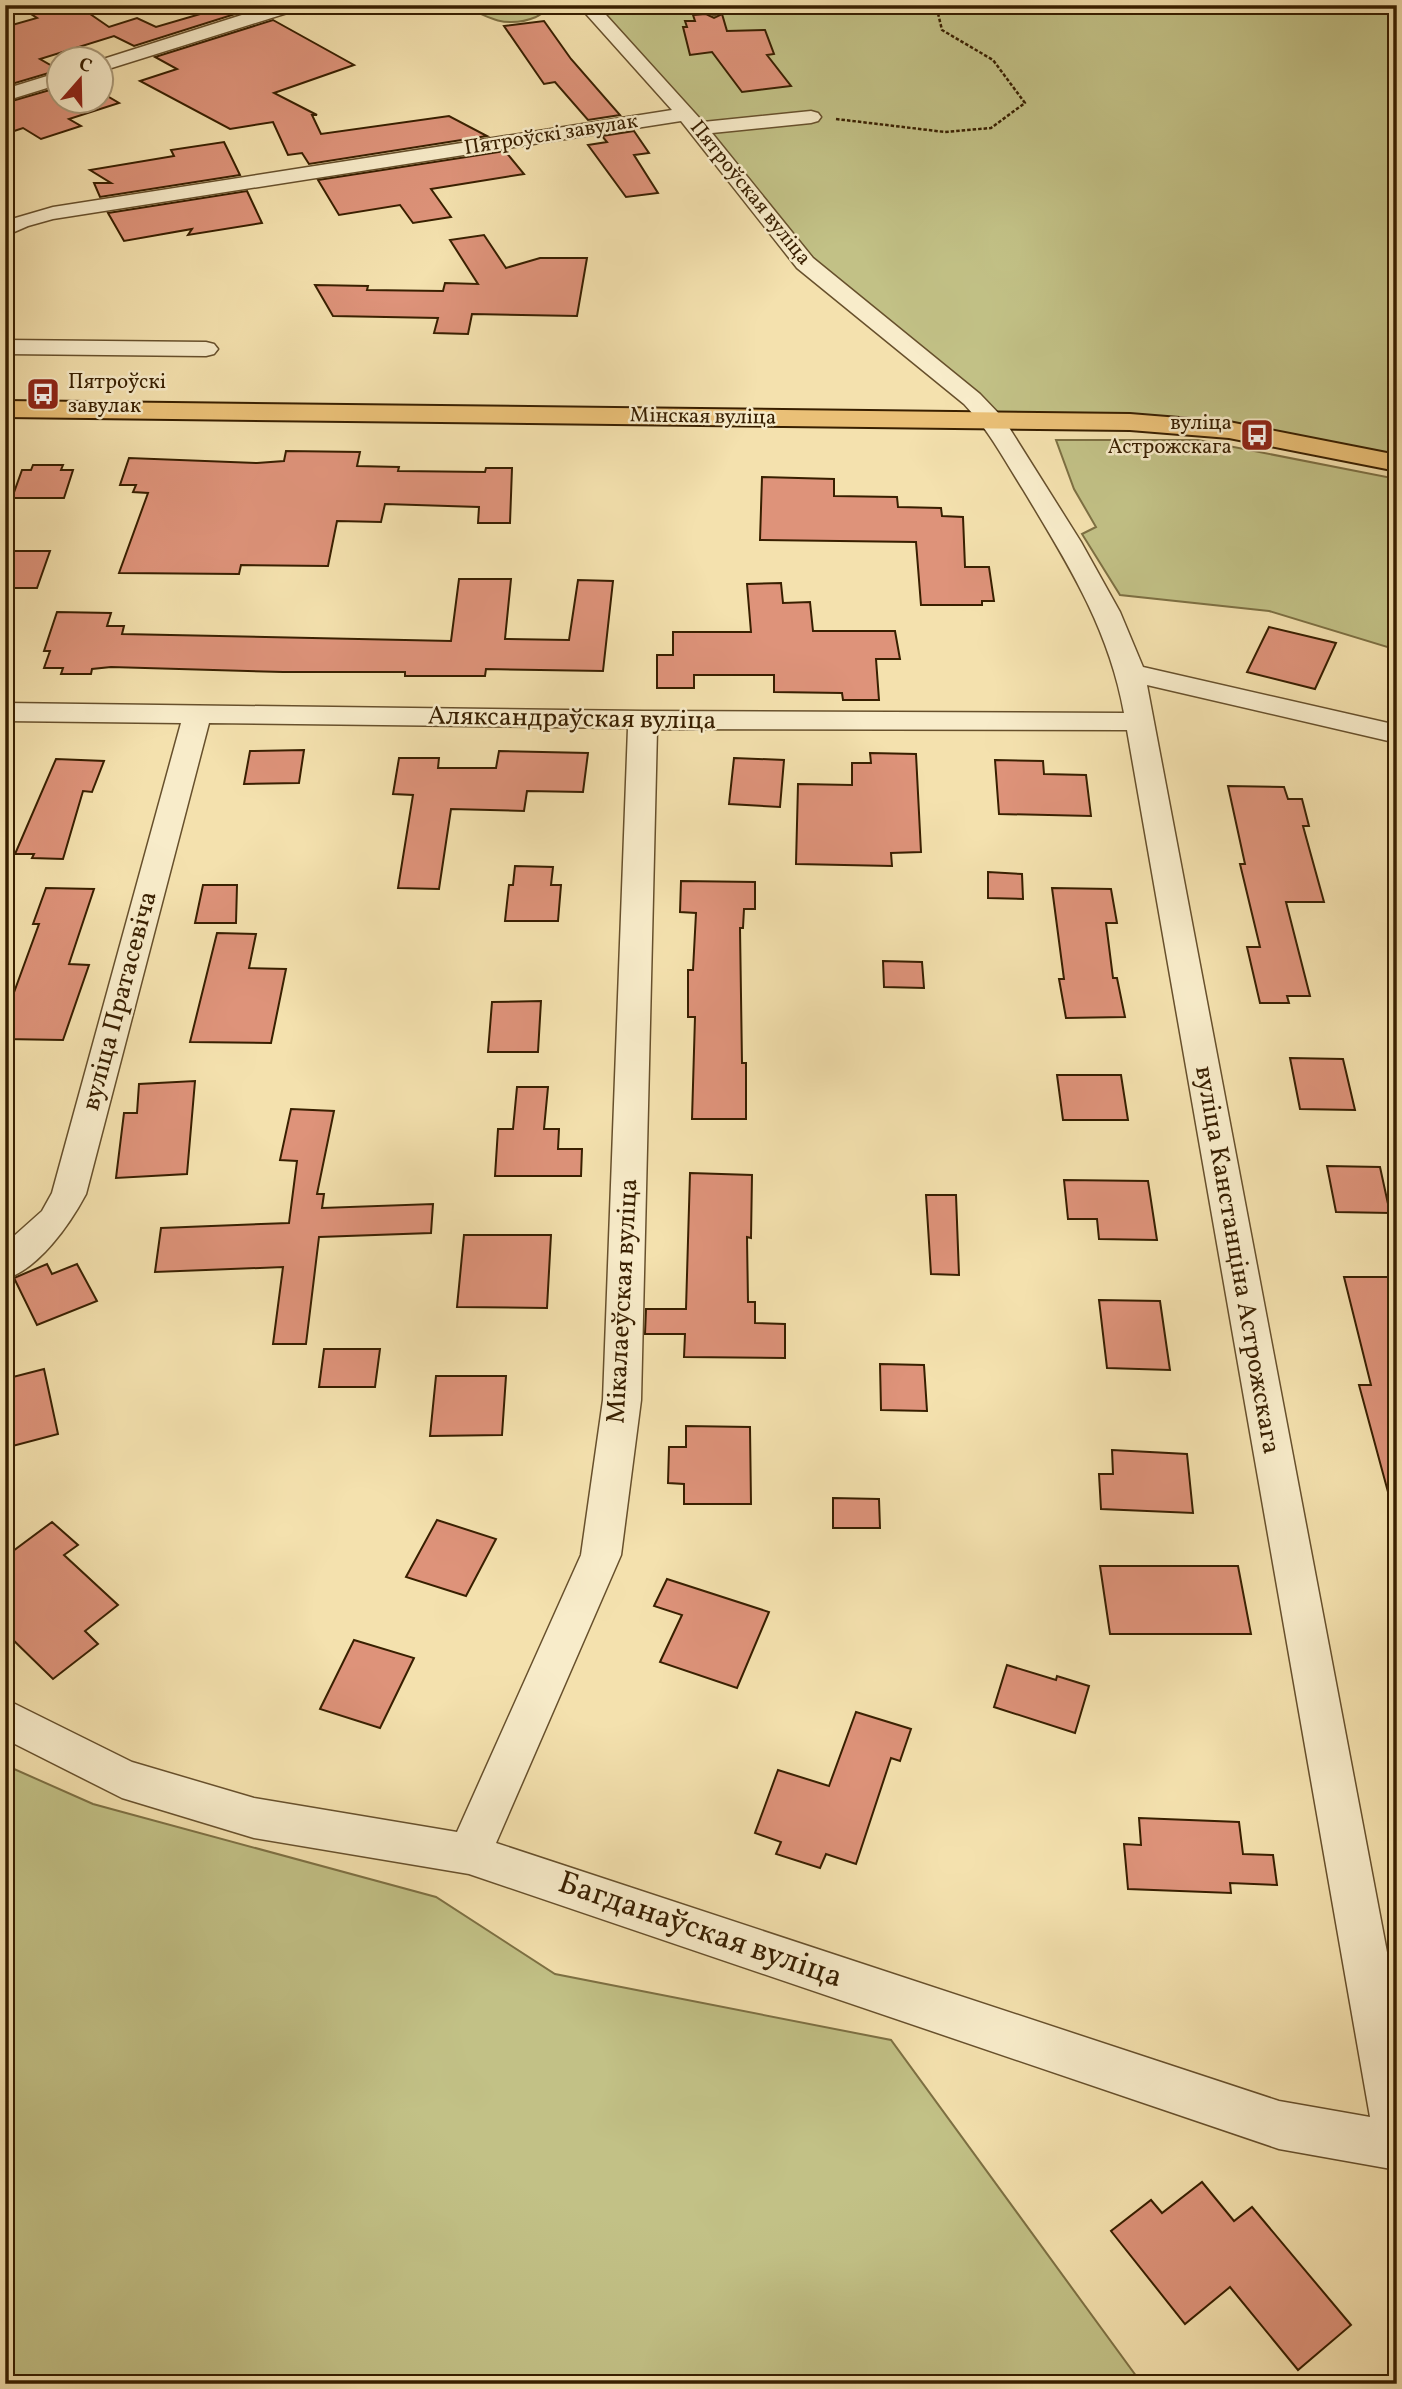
<svg xmlns="http://www.w3.org/2000/svg" width="1402" height="2389" viewBox="0 0 1402 2389" font-family="Vollkorn,serif">
	<style>
		.green { fill: #c2c186; stroke: #7d7043; stroke-width: 2 }
		.building { fill: #de937a; stroke: #381f00; stroke-width: 2 }
		.lines { fill: none; stroke-linecap: round; stroke-linejoin: round }
		.minor-casing { stroke: #67502c; stroke-width: 3 }
		.major-casing { stroke: #381f00; stroke-width: 4 }
		.path { stroke: #381f00; stroke-width: 2.5; stroke-dasharray: 3.5 2; stroke-linecap: butt }
		.minor { fill: #f8ecca; fill-rule: evenodd }
		.major { fill: #eac077; fill-rule: evenodd }
		.labels { text-anchor: middle; dominant-baseline: central; stroke-width: 5; stroke-linejoin: round; paint-order: stroke }
		.far-street-label { font-size: 21px; fill: #381f00; stroke: #f8ecca }
		.far-poi-label { font-size: 21px; fill: #381f00; stroke: #f8ecca; text-anchor: start }
		.street-label { font-size: 26px; fill: #381f00; stroke: #f8ecca }
		.near-street-label { font-size: 32px; fill: #381f00; stroke: #f8ecca }
	</style>
	<rect width="100%" height="100%" fill="#f4e1ae"/>
	<filter id="stains"><feTurbulence type="fractalNoise" baseFrequency=".00286" numOctaves="4"/><feColorMatrix values="0 0 0 0 .2 0 0 0 0 .09 0 0 0 0 .02 0 0 0 .5 -.17"/></filter>
	<radialGradient id="worn" r=".72"><stop offset=".6" stop-color="#630" stop-opacity="0"/><stop offset="1" stop-color="#630" stop-opacity=".3"/></radialGradient>
	<g class="green">
		<path d="M463,5h97l1,1c-11,2 -16,6 -25,11 -29,12 -49,1 -73,-12z"/>
		<path d="M587,5h810v458l-113,-23 -293,-22 -174,-144z"/>
		<path d="M1056,440h142l199,39v171l-128,-39 -149,-16 -38,-61 14,-7 -22,-38z"/>
		<path d="M5,1765l88,39 343,93 119,77 336,66 251,344h-1137z"/>
	</g>
	<g class="building">
		<path d="M17,5h60l32,22 28,-9 19,9 75,-22h13l7,4 -117,37 -20,-10 -74,23 19,11 -54,16v-59l32,-9z"/>
		<path d="M706,14l8,4 8,-4 5,17 38,-1 9,24 -7,1 24,31 -49,6 -30,-40 -22,3 -7,-28h4l-2,-6h10l-2,-6z"/>
		<path d="M273,20l81,45 -80,28 43,22h-5l9,19 128,-18 38,20 -178,28 -7,-11 -14,2 -15,-33 -43,7 -90,-48 37,-12 -22,-12z"/>
		<path d="M544,21l27,38 49,56 -32,5 -33,-38 -11,2 -40,-58z"/>
		<path d="M60,87v15h42v-9l17,10 -50,16 12,7 -40,13 -18,-11 -18,6v-31z"/>
		<path d="M634,131l15,22 -15,2 24,38 -32,4 -38,-52 19,-3 -5,-6z"/>
		<path d="M224,142l16,33 -140,22 -6,-14h17l-21,-13 84,-14 -3,-6z"/>
		<path d="M505,151l19,23 -93,15 20,28 -38,6 -13,-18 -61,10 -21,-35z"/>
		<path d="M247,191l15,32 -74,12 4,-6 -68,12 -16,-28z"/>
		<path d="M484,235l22,33 34,-10h47l-10,58 -105,-2 -4,20 -34,-1 4,-15 -105,-2 -18,-31 53,1 -1,4 76,1 2,-8 33,1 -28,-44z"/>
		<path d="M286,451l74,1 -3,14 42,1 -1,4 87,1 1,-4h26l-2,55h-32l1,-16 -94,-3 -4,18 -44,-1 -9,45 -87,-1 -2,9 -120,-1 29,-80 -15,-1 3,-7h-16l9,-27 128,5 27,-2z"/>
		<path d="M33,465h30l-2,5h12l-9,28h-52l10,-28h9z"/>
		<path d="M762,477l72,2v17l63,1 1,10 43,1 1,8 21,1 2,50h24l5,34h-12v4h-61l-5,-63 -156,-2z"/>
		<path d="M5,551h45l-13,37h-32z"/>
		<path d="M459,579h52l-6,60 64,1 9,-60 35,1 -10,90 -117,-2 -1,7h-80v-4h-122l-172,-5 -19,2 -1,5h-30l2,-6h-19l6,-17h-6l13,-39 54,1 -4,13h17l-2,8 329,7z"/>
		<path d="M781,583l2,20 27,-1 3,29h82l5,28h-24l3,41h-36l-1,-7 -68,-1v-17h-80v13h-37v-33h16v-23h78l-4,-48z"/>
		<path d="M1269,627l67,16 -21,46 -68,-17z"/>
		<path d="M304,750l-5,33 -55,1 6,-33z"/>
		<path d="M499,751l89,2 -5,39 -56,-1 -3,20 -73,-2 -12,80 -41,-1 15,-93 -20,-1 6,-36h40l-1,10h58z"/>
		<path d="M870,753l46,1 5,98 -30,1 1,13 -96,-2 2,-80 54,1v-22h19z"/>
		<path d="M734,758l50,2 -4,47 -51,-3z"/>
		<path d="M56,759l48,2 -12,31 -9,-1 -20,68 -31,-1 2,-4h-19z"/>
		<path d="M995,760l48,1 1,13 42,1 5,41 -92,-2z"/>
		<path d="M1228,786l56,1 4,12h14l7,27h-6l21,76h-38l24,94h-23l2,7h-29l-13,-56h13l-20,-83h5z"/>
		<path d="M515,866l38,1 -2,18h10l-3,36h-53l4,-36h4z"/>
		<path d="M988,872l34,2 1,25 -35,-1z"/>
		<path d="M681,881l74,1v27h-11l-1,19h-3l2,135h4v56h-54l3,-102h-7v-47h5l3,-57 -16,-1z"/>
		<path d="M203,885h34l-1,38h-41z"/>
		<path d="M46,888l48,1 -25,75 20,1 -26,75 -58,-1v-22l34,-93h-6z"/>
		<path d="M1052,888l59,1 6,34h-11l7,55h4l8,39 -59,1 -7,-39h5z"/>
		<path d="M217,933l39,1 -7,34 37,1 -15,74 -81,-1z"/>
		<path d="M883,961l39,1 2,26 -40,-1z"/>
		<path d="M541,1001l-3,51h-50l4,-50z"/>
		<path d="M1290,1058l53,1 12,51 -55,-1z"/>
		<path d="M1057,1075h64l7,45h-65z"/>
		<path d="M195,1081l-8,93 -71,4 8,-65h13l2,-29z"/>
		<path d="M517,1087h31l-4,42h15l-1,20h24l-1,27h-86l3,-47h15z"/>
		<path d="M291,1109l43,2 -17,83h7l-2,14 111,-4 -2,29 -112,4 -13,107h-33l10,-77 -128,5 6,-44 128,-5 8,-62 -17,-1z"/>
		<path d="M1327,1166l53,1 10,46 -54,-1z"/>
		<path d="M690,1173l62,2 -1,63 -4,-1 1,65h7v21l30,1v34l-101,-1 1,-23h-40l1,-25h40z"/>
		<path d="M1064,1180l84,1 9,59 -58,-1 -2,-20h-29z"/>
		<path d="M926,1195h30l3,80 -28,-1z"/>
		<path d="M464,1235h87l-4,73 -90,-1z"/>
		<path d="M47,1264l5,10 25,-10 20,37 -60,24 -23,-47z"/>
		<path d="M1344,1277h53v214l-9,1 -29,-107h12z"/>
		<path d="M1099,1300l61,1 10,69 -63,-2z"/>
		<path d="M324,1349h56l-5,38h-56z"/>
		<path d="M880,1364l44,1 3,46 -46,-1z"/>
		<path d="M44,1369l14,65 -53,14v-69z"/>
		<path d="M436,1376h70l-4,59 -72,1z"/>
		<path d="M686,1426l64,1 1,77h-67v-20l-16,-1 1,-36h17z"/>
		<path d="M1112,1450l75,4 6,59 -92,-4 -2,-35h14z"/>
		<path d="M833,1498l46,1 1,29h-47z"/>
		<path d="M437,1520l59,19 -30,57 -60,-19z"/>
		<path d="M52,1522l26,23 -14,10 54,50 -33,26 13,13 -45,35 -48,-47v-75z"/>
		<path d="M1100,1566h138l13,68h-141z"/>
		<path d="M667,1579l102,33 -32,76 -77,-26 22,-47 -28,-9z"/>
		<path d="M354,1640l60,18 -34,70 -60,-19z"/>
		<path d="M1007,1665l49,15 1,-4 32,10 -14,47 -81,-26z"/>
		<path d="M856,1712l55,17 -11,32 -9,-3 -35,106 -30,-10 -6,14 -44,-14 5,-12 -26,-9 23,-63 51,16z"/>
		<path d="M1139,1818l100,4 4,32 30,1 4,30 -47,-2 1,10 -103,-4 -4,-45 17,1z"/>
		<path d="M1202,2182l32,39 18,-14 99,118 -53,45 -68,-83 -45,37 -74,-93 40,-31 11,13z"/>
	</g>
	<g class="lines">
		<defs>
			<g id="minor">
				<path d="M273,5h29l-2,4 -198,62 -2,-11z"/>
				<path d="M578,5h19l106,117 108,-11 7,2 3,4 -3,4 -7,2 -99,10 101,125 167,136 23,24 78,124 39,70 23,55 254,58v18l-250,-58 250,1320v165l-118,-21 -810,-275 -215,-36 -132,-40 -117,-59v-40l127,63 122,36 203,34 124,-277 22,-155 25,-672 -419,-5 -123,471c-16,30 -47,75 -81,85v-35l37,-33 10,-18 129,-470 -176,-2v-18l638,8 481,2c-15,-84 -56,-149 -100,-222 -19,-30 -35,-61 -60,-87l-167,-136 -116,-147 -628,98 -25,7 -23,10v-15l48,-14 619,-97zM657,729l470,1 243,1387 -91,-16 -783,-258 125,-288 20,-155z"/>
				<path d="M702,5h20l2,4 -9,6 -7,-2z"/>
				<path d="M60,72v12l-55,17v-12z"/>
				<path d="M5,340l201,2 8,2 4,5 -4,5 -8,2 -201,-2z"/>
			</g>
			<path id="major" d="M5,401l1125,13 99,8 168,33v16l-168,-33 -99,-8 -1125,-13z"/>
		</defs>
		<use href="#minor" class="minor-casing"/>
		<use href="#major" class="major-casing"/>
		<path class="path" d="M836,119l109,13 46,-4 34,-25 -32,-43 -51,-30 -6,-25"/>
		<use href="#minor" class="minor"/>
		<use href="#major" class="major"/>
	</g>
	<defs>
		<symbol id="bus-square" viewBox="-11 -11 22 22"><rect x="-9" y="-9" width="18" height="18" rx="4" fill="#8f2418" stroke="#f8ecca"/><path d="M-5-6H5V4H4V6H2V4H-2V6H-4V4H-5ZM-3.5-4V0h7V-4ZM-3.5 1.2v1.5H-2V1.2ZM2 1.2v1.5H3.5V1.2Z" fill="#fff"/></symbol>
	</defs>
	<g fill-rule="evenodd">
		<use href="#bus-square" x="24" y="375" width="38" height="38"/>
		<use href="#bus-square" x="1238" y="416" width="38" height="38"/>
	</g>
	<g class="labels">
		<g class="far-street-label">
			<text transform="translate(551 135) rotate(-9)">Пятроўскі завулак</text>
			<text transform="translate(750 193) rotate(51)">Пятроўская вуліца</text>
			<text transform="translate(703 417) rotate(1)">Мінская вуліца</text>
		</g>
		<g class="far-poi-label">
			<text x="68" y="382">Пятроўскі<tspan x="68" dy="24">завулак</tspan></text>
			<text x="1232" y="423" text-anchor="end">вуліца<tspan x="1232" dy="24">Астрожскага</tspan></text>
		</g>
		<g class="street-label">
			<text transform="translate(572 719) rotate(1)">Аляксандраўская вуліца</text>
			<text transform="translate(120 1001) rotate(-75)">вуліца Пратасевіча</text>
			<text transform="translate(1237 1260) rotate(80)">вуліца Канстанціна Астрожскага</text>
			<text transform="translate(623 1301) rotate(-87)">Мікалаеўская вуліца</text>
		</g>
		<g class="near-street-label">
			<text transform="translate(700 1931) rotate(19)">Багданаўская вуліца</text>
		</g>
	</g>
	<rect width="1402" height="2389" fill="none" stroke="#f4e1ae" stroke-width="28"/>
	<rect x="7" y="7" width="1388" height="2375" fill="none" stroke="#381f00" stroke-width="3.5"/>
	<rect x="14" y="14" width="1374" height="2361" fill="none" stroke="#381f00" stroke-width="2"/>
	<g transform="translate(80 80) rotate(20)"><circle r="33" fill="#f8ecca" stroke="#ab9a79" stroke-width="2"/>
	<path d="M0-5L12 26L0 18L-12 26Z" fill="#8f2418"/>
	<text y="-10" font-size="19" font-weight="bold" text-anchor="middle" fill="#381f00">С</text>
	</g>
	<rect width="100%" height="100%" filter="url(#stains)"/>
	<rect width="100%" height="100%" fill="url(#worn)"/>
</svg>
